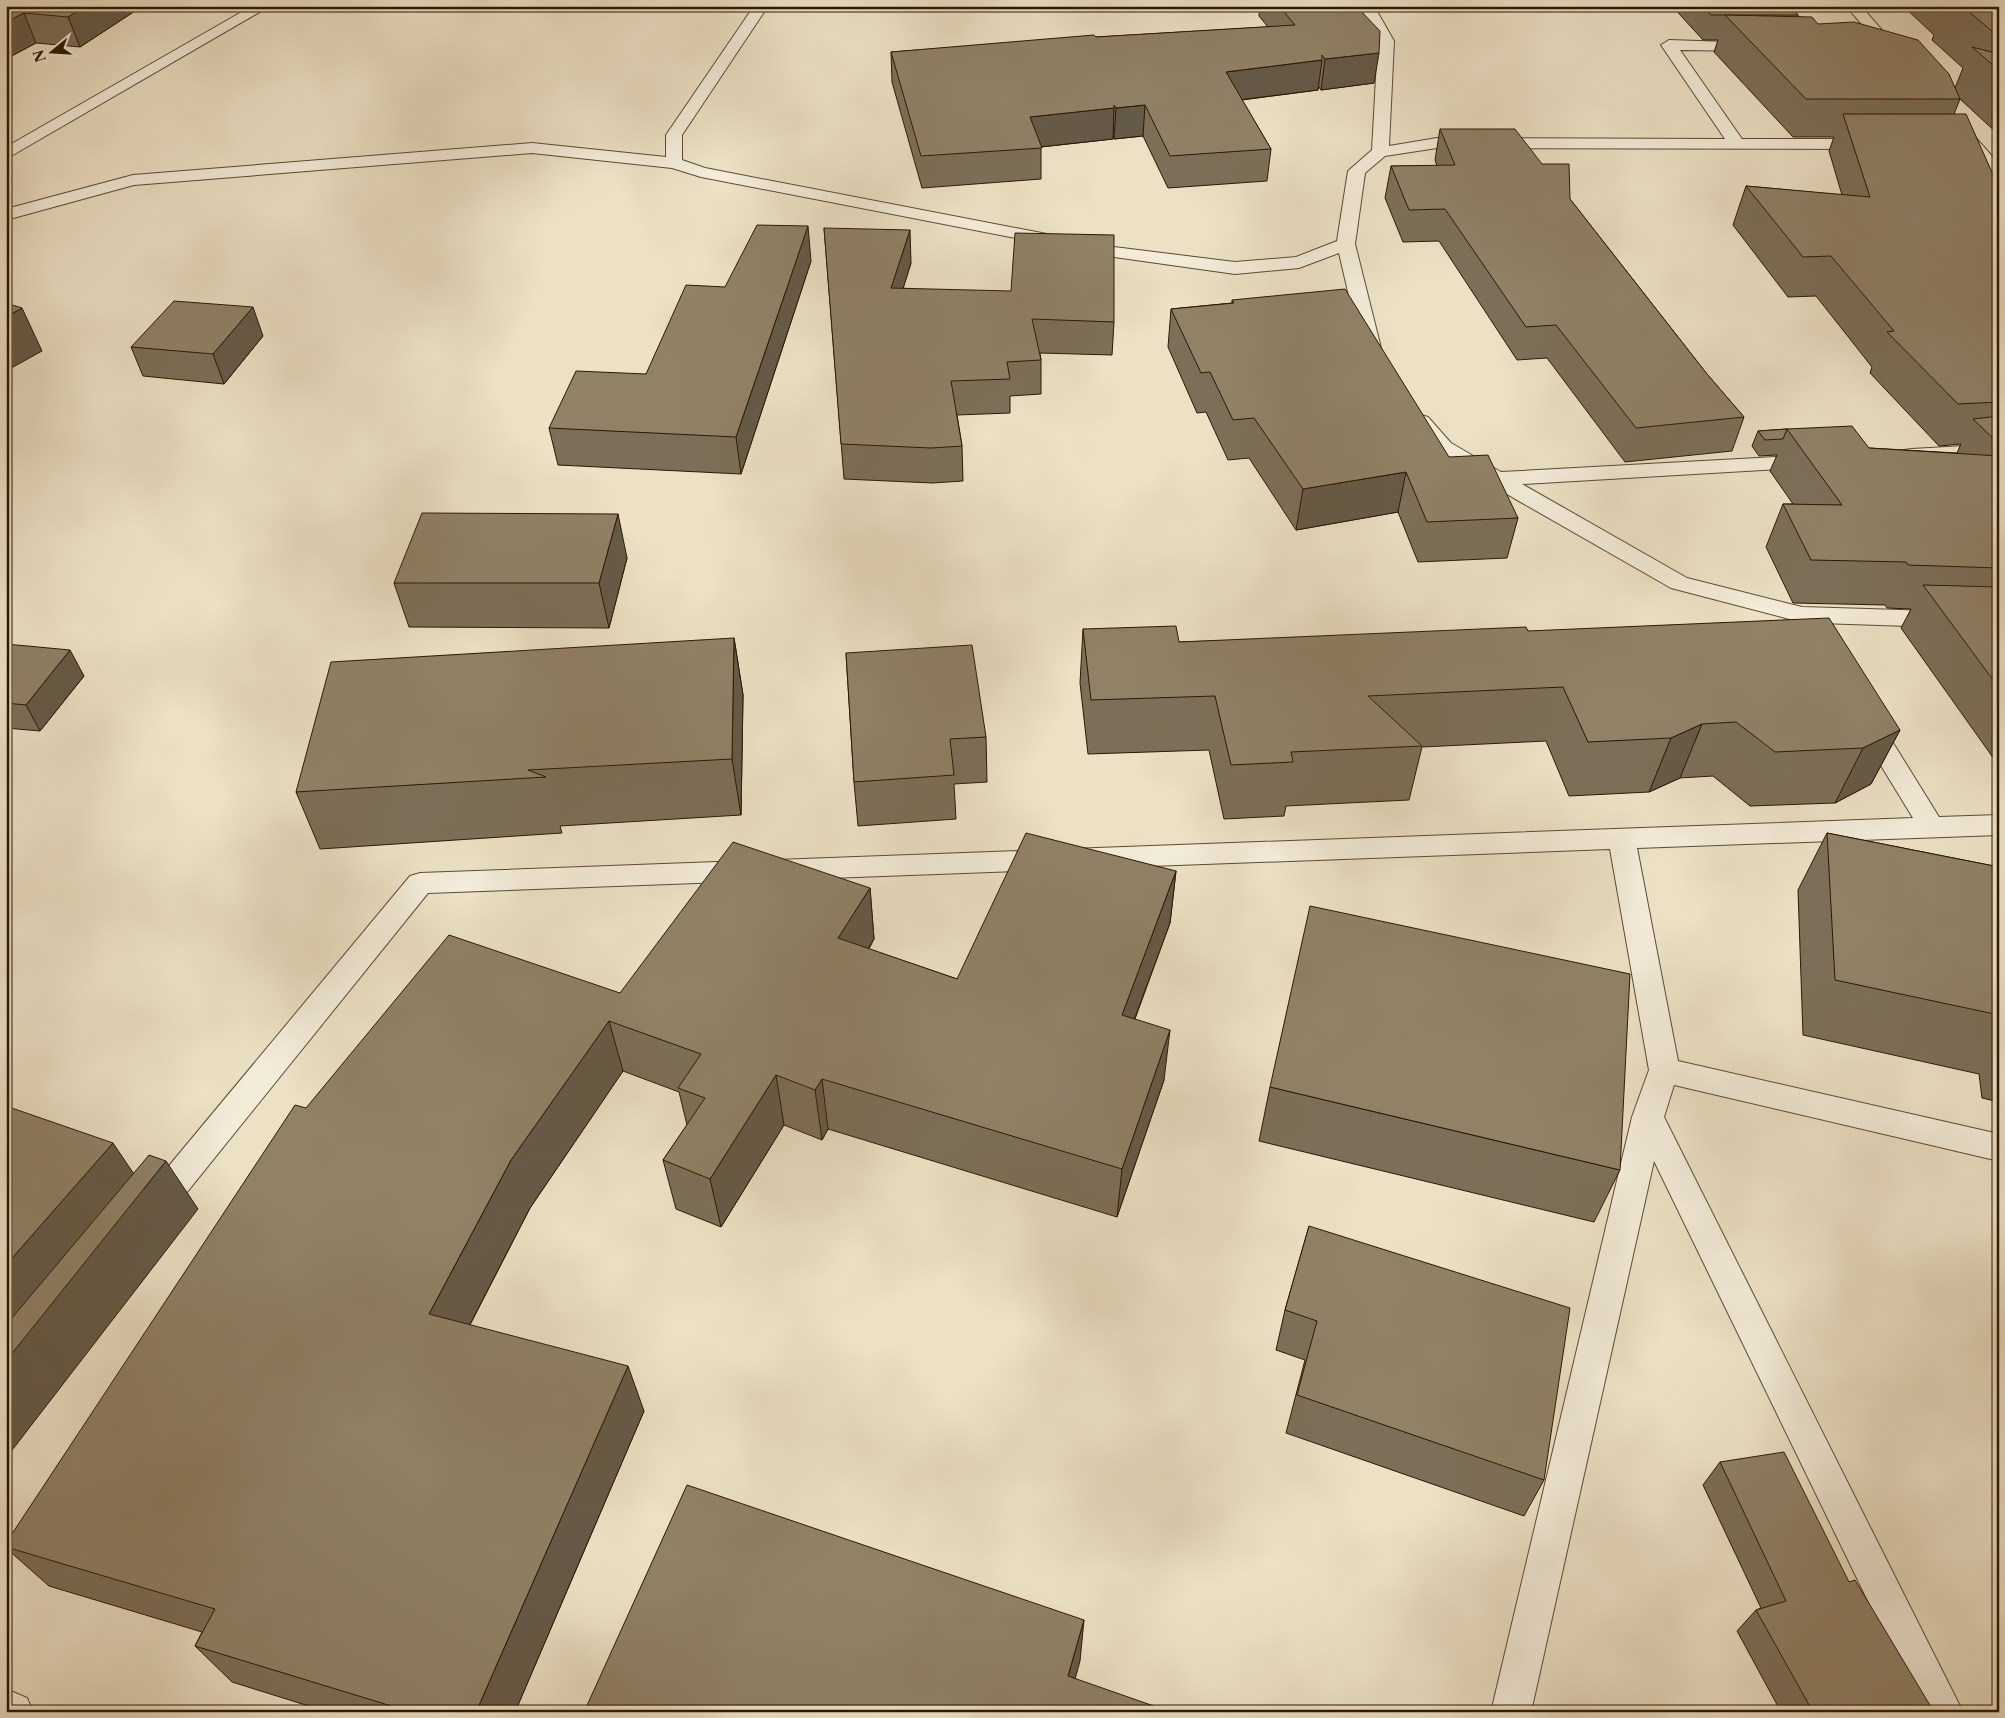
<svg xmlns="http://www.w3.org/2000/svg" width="2005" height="1718" viewBox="0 0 2005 1718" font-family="'Libre Caslon Text',serif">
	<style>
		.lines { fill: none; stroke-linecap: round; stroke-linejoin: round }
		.minor-casing { stroke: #5c4a33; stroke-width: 2 }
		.tertiary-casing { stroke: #5c4a33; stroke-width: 2 }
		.minor { fill: #f3ecd9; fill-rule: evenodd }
		.tertiary { fill: #f3ecd9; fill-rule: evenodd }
		.wall { fill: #7c6f59; stroke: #2c1802 }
		.shaded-wall { fill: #655a48; stroke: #2c1802 }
		.building { fill: #908167; stroke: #2c1802 }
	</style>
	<rect width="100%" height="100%" fill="#ece1c5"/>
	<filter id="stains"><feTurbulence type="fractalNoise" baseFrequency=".004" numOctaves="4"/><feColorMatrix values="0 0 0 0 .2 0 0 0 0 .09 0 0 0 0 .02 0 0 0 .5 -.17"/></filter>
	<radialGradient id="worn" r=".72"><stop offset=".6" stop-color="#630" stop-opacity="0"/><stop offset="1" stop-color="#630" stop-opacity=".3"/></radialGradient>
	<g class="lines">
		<defs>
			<g id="minor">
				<path d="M754,6h14l-86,129v25l23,8 409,79 121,15 61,-5 41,-16 11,-70 24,-21 6,-109 -18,-35h14l20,35 -5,105 48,-8 288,1 -64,-94 8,-5 89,3 3,3 -8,5 -73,-1 62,89h127l6,1 2,4 -2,4 -6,1 -432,-1 -52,8 -20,17 -10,71 28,112 -3,4h-14l-3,-4 -24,-103 -40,15 -64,6 -121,-17 -413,-80 -29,-9 -140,-15 -398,32 -128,35v-11l127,-34 399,-32 134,14v-22z"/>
				<path d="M1846,6h15l39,45 3,3 -3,3h-10z"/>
				<path d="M1962,127l6,2 31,35v16l-6,-1 -39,-47 2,-3z"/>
				<path d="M1421,415l7,2 23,26 50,29 311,-17 8,1 3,5 -3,5 -8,1 -290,17 165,94 115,29 197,6v16l-180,-6 16,27 -3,6 -9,2 -9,-2 -21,-36 -122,-32 -236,-135 -24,-32 3,-4z"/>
				<path d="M1999,444v12l-87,5 -8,-1 -3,-5 3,-5 8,-1z"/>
				<path d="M1868,714l9,3 62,100 60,-2v20l-362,13 41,213 321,73v27l-325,-76 -10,32 299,595h-41l-268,-551 -123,551h-40l141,-595 17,-47 -39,-221 -1182,44 -261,324 -12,4 -12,-4 -4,-10 4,-10 267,-321 10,-3 1493,-55 -58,-95 4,-6z"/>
				<path d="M6,1689l21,9 6,14h-27z"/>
			</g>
			<path id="tertiary" d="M252,6h18l-264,153v-12z"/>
		</defs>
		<use href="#minor" class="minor-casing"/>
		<use href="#tertiary" class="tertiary-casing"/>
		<use href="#minor" class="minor"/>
		<use href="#tertiary" class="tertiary"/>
	</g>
	<g class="wall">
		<path d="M6,6h134l-2,3 -58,38 -44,-4 -30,16z"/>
		<path d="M1260,6h96l18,77 -53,7 -2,-3 -1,3 -76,10 29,49 -4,32 -99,7 -25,-52 -29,3 -1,-3v3l-72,8v32l-119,9 -30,-106 -1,-30 205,-15 172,-10 -9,-11z"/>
		<path d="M1672,6h119l7,9v1l20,8 137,64 8,-20 -31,-28 2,-5 -31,-29h96v129l-39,-36 -6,15 45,74v578l-98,-138 10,-19 -24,-1 -2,-3 -92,-2 -27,-56 17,-43h10l-23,-33 7,-16 -18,1 -7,-10 6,-15 29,-2 82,19 88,5 4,-9 -22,2 -69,-73 2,-6 -56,-71 -28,1 -55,-72 13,-39 96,9 -13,-44 5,-14h-41l-79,-85 4,-12h-15z"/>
		<path d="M1440,129l130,70 137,175 37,43 -12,34 -107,11 -78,-104 -30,2 -78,-119 -36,1 -18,-44 6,-32h46l-2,-6z"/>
		<path d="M824,228l87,35 -8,25 211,34 -2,33 -72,-2 1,7v34l-31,2v17l-53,2 5,31 1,35 -31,2 -88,-4z"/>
		<path d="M811,261l-70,213 -183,-9 -9,-37 97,-54 79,-87z"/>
		<path d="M1232,300l217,157 69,61 -11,40 -89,4 -20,-50 -102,18 -47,-72 -21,2 -22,-48 -9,1 -29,-66 3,-38 61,-6z"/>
		<path d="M263,336l-39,48 -81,-8 -12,-29z"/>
		<path d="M627,558l-18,70 -200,-1 -15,-44z"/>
		<path d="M1083,629l96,13 349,-11 372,99 -29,54 -36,19 -85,3 -37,-30 -33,2 -31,14 -80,4 -23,-55 -124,6 -13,53 -123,6 -2,10 -60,3 -15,-69 -121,4 -8,-71z"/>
		<path d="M734,638l9,57 -2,120 -181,11 2,7 -242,16 -24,-57z"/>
		<path d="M6,644l78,32 -44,55 -34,-3z"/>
		<path d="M846,653l140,84 1,45 -33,2 2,35 -98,7 -4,-44z"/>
		<path d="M1827,833l172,34v235l-17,-4 -3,-24 -176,-39 -5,-145z"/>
		<path d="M1176,871l-6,52 -35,96 29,61 -47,137 -289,-88 -6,11 -38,-15 -63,102 -45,-18 -13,-49 24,-35 -8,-33 -56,-21 -93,137 -60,117 174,86 -129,301h-187l-96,-30 -37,-36 7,-14 -153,-46 -43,-38v-5l300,-435 314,-115 250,-105 4,51 -5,10 88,30z"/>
		<path d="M1270,1087l350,83 -26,52 -335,-81z"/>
		<path d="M1309,1226l235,254 -20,36 -238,-83 19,-73 -29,-10 9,-40z"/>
		<path d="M1720,1462l129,120 85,130h-153l-44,-81 19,-21 5,-2 -58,-123z"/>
	</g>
	<g class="shaded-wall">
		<path d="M86,6h54l-2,3 -58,38 -12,-30z"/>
		<path d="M24,13l12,30 -30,16v-37z"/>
		<path d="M1379,53l-5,30 -53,7 4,-31z"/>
		<path d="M1322,60l-4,30 -95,12 3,-30z"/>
		<path d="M1145,105l-2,31 -29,3 2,-31z"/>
		<path d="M1114,108l-1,31 -83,9v-31z"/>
		<path d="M808,226l3,35 -70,213 -5,-37z"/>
		<path d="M910,230l1,33 -18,58 -2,-33z"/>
		<path d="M253,307l10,29 -39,48 -11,-30z"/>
		<path d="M22,308l20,43 -36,20v-54z"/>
		<path d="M1406,472l-8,40 -102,18 7,-41z"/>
		<path d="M618,514l9,44 -18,70 -10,-45z"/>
		<path d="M734,638l9,57 -2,120 -9,-56z"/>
		<path d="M70,650l14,26 -44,55 -14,-26z"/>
		<path d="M1702,724l-22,54 -31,14 22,-54z"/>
		<path d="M1900,730l-29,54 -36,19 28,-55z"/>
		<path d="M1176,871l-6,52 -53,143 5,-51z"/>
		<path d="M870,888l4,51 -31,50 -5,-51z"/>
		<path d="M609,1021l14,50 -93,137 -78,151 -23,-45 82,-154z"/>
		<path d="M1170,1030l-6,50 -47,137 5,-48z"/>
		<path d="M776,1075l8,50 -63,102 -11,-48z"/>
		<path d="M822,1079l6,50 -6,11 -7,-50z"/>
		<path d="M113,1143l31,46 22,-28 32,48 -192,249v-193z"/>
		<path d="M628,1366l16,45 -129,301h-39z"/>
		<path d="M1084,1620l-4,41 -14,51 2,-36z"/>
	</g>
	<g class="building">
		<path d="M6,6h80l-18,11 -44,-4 -18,9z"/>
		<path d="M1279,6h77l24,25 -1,22 -54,6 -3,-4v5l-96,12 45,77 -101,7 -25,-51 -29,3 -2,-3v3l-84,9 12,31 -121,8 -30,-104 203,-17 2,2 199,-12z"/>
		<path d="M1702,6h89l7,9h-87z"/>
		<path d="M1962,6h37v31z"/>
		<path d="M1725,15l87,2 6,7 36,-2 64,18 31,34 11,25h-154z"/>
		<path d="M1972,47l27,7v16z"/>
		<path d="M1843,114h123l33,74v214l-41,2 -71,-72 7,-1 -63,-75 -28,1 -57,-71 124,11z"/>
		<path d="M1440,129h75l27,35h27l1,35 137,175 37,43 -108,11 -80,-103 -30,2 -81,-118 -36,1 -18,-44 64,-1z"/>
		<path d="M757,225l51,1 -72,211 -187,-9 27,-57 70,3 40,-89 39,2z"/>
		<path d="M824,228l86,2 -19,58 120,3 4,-58 99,2v87l-82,-3 9,41 -34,2 3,17 -59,2 11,65 -31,2 -90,-4z"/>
		<path d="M1345,289l104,168 39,-2 30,63 -91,4 -21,-50 -103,17 -49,-71 -21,2 -23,-48 -9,1 -30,-64 63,-6 -2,-3z"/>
		<path d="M174,301l79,6 -40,47 -82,-7z"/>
		<path d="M6,303l16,5 -16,9z"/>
		<path d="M1999,416v28l-26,-25z"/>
		<path d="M1852,426l17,22 130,8v112l-91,-3 -2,-3 -95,-2 -28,-56 59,1 -55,-76z"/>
		<path d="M1787,429l-4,10 -18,1 -7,-9z"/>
		<path d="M422,513l196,1 -19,69h-205z"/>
		<path d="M1923,585l76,2v101z"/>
		<path d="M1829,618l71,112 -37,18 -88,4 -39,-30 -34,2 -31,14 -83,4 -25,-55 -195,9 54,50 -131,6 2,10 -62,3 -16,-69 -124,4 -8,-71 93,-3 3,16 347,-15 2,4z"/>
		<path d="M734,638l-2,121 -204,11 18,7 -250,15 35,-130z"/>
		<path d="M6,644l64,6 -44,55 -20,-2z"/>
		<path d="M972,645l14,92 -36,2 4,36 -100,7 -8,-129z"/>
		<path d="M1026,833l150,38 -54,144 48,15 -48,139 -300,-90 -7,11 -39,-15 -66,104 -47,-19 42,-62 -27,-10 23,-34 -92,-33 -98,139 -82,154 199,52 -152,346h-65l-216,-66 20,-37 -209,-62v-4l289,-438 11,3 143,-173 171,58 113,-151 137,46 -32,50 119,41z"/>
		<path d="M1827,833l172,34v148l-164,-35z"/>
		<path d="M1310,906l320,68 -10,196 -350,-83z"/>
		<path d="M6,1106l107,37 -107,122z"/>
		<path d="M149,1155l17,6 -160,200v-36z"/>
		<path d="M1309,1226l261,82 -26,172 -247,-85 20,-74 -32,-11z"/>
		<path d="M1784,1452l65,130 6,-2 79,132h-121l-57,-102 30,-9 -66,-139z"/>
		<path d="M687,1485l397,135 -16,56 103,36h-587z"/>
	</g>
	<rect width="2005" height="1718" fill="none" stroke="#ece1c5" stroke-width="25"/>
	<rect x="8" y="8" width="1990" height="1703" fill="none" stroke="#2c1802" stroke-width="2.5"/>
	<rect x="12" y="12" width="1980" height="1693" fill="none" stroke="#2c1802"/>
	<g transform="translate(52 52) rotate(252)" stroke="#f3ecd9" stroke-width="4" paint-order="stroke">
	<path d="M0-4L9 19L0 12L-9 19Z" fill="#2c1802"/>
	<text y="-8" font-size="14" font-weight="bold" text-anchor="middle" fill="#2c1802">N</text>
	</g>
	<rect width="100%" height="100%" filter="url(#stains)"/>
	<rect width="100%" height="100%" fill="url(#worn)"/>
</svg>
